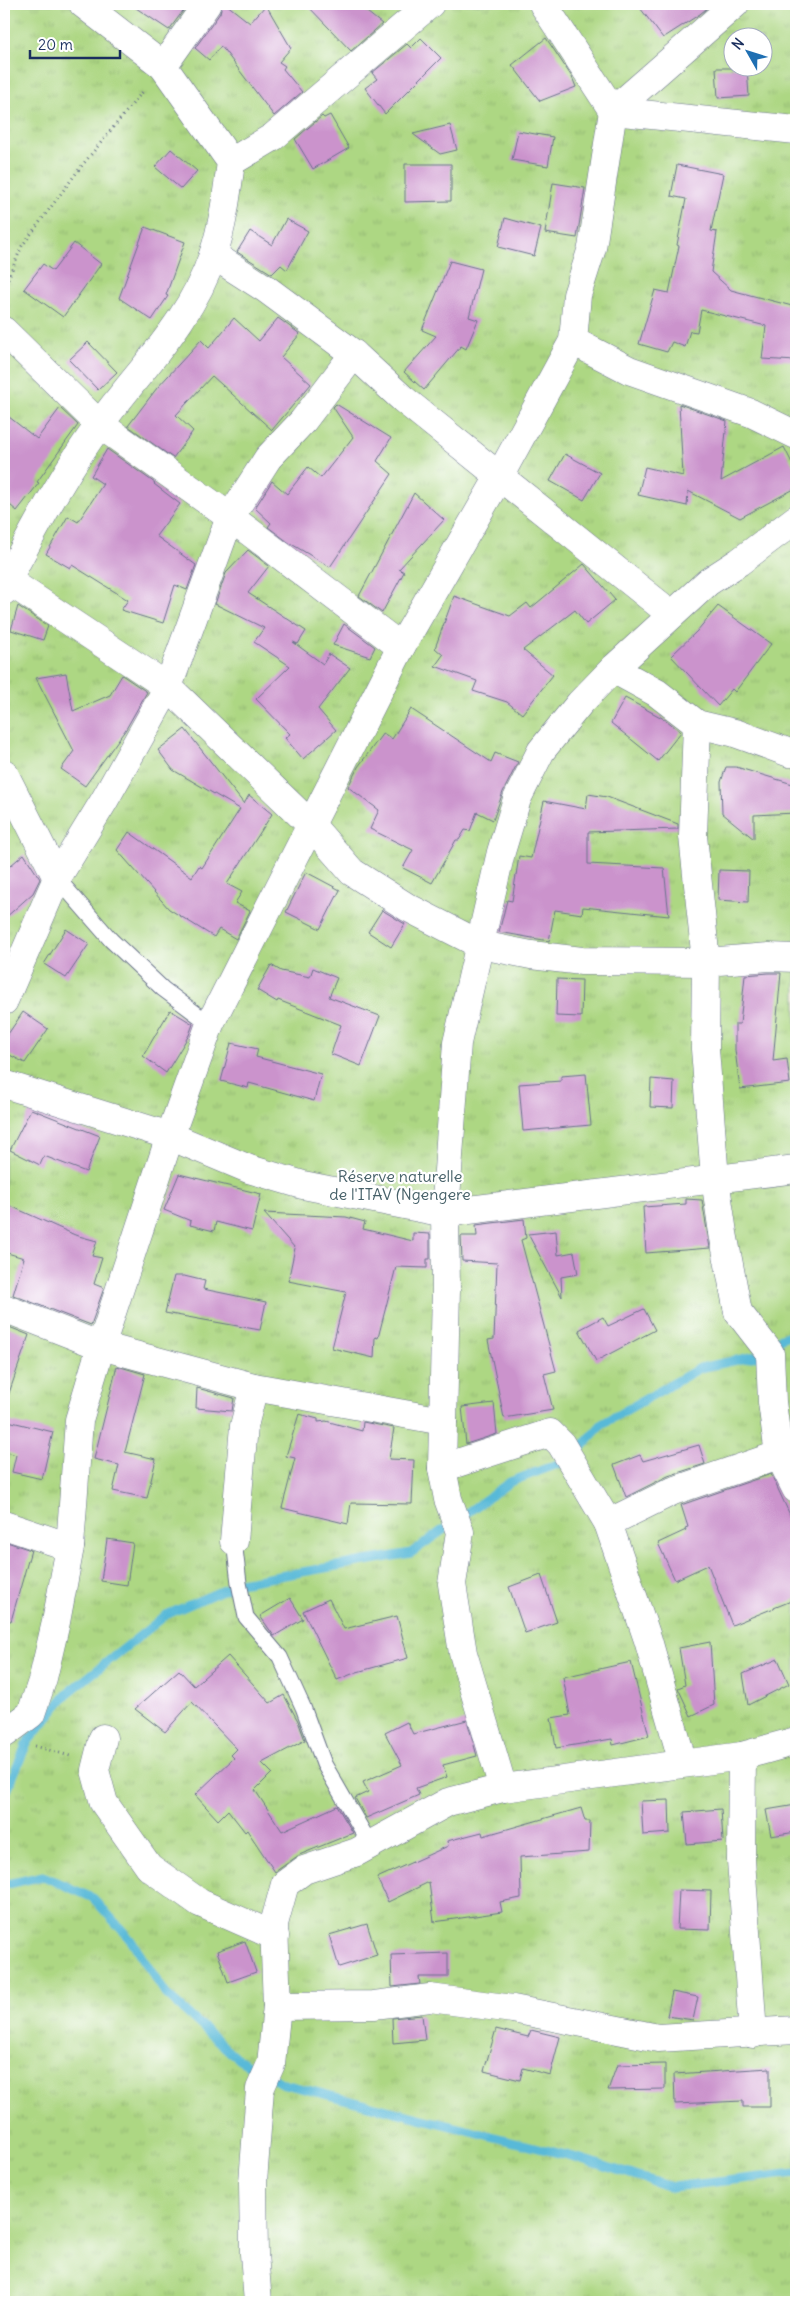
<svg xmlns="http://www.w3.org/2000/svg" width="800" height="2306" viewBox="0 0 800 2306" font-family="Delius,sans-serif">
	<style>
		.grass { fill: url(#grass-tufts); stroke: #648370; fill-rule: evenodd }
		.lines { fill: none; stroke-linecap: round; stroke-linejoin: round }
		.stream { stroke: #59b9d8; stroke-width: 9 }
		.building { fill: #cb93cc }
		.lane-casing { stroke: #68728a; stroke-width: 17 }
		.street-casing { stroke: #68728a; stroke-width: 29 }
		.secondary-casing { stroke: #68728a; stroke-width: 29 }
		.path { stroke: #68728a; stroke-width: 3; stroke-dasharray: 1 4; stroke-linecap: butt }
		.lane { stroke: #fff; stroke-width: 15 }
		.street { stroke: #fff; stroke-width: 28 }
		.secondary { stroke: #fff; stroke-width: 28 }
		.labels { text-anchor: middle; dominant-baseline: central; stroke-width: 4.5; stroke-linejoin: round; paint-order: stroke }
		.park-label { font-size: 16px; fill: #476169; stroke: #fff }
	</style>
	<defs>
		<pattern id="grass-tufts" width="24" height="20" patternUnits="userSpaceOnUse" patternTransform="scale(1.25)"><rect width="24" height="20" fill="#add783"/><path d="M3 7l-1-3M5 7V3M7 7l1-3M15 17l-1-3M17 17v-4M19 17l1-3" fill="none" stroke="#94b974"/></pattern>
	</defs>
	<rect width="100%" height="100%" fill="#fff"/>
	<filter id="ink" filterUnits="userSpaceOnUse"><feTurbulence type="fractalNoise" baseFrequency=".02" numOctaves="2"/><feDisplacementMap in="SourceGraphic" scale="10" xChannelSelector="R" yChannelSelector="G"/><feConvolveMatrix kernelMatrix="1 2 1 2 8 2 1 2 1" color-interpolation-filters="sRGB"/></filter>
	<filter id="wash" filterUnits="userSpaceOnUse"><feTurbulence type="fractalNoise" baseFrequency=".0096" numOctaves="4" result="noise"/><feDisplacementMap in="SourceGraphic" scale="20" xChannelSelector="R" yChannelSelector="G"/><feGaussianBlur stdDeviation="1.12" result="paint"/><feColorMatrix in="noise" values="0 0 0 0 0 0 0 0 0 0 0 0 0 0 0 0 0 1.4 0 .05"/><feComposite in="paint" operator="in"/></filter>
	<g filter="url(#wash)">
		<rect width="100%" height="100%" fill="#f6eddb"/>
		<path class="grass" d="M4,4h792v2298h-792zM732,38h30v30h-30z"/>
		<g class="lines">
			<g class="stream">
				<path d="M4,1798l23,-55 40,-49 99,-79 73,-32 172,-30 99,-71 61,-23 31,-35 98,-56 70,-15 11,-15 15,-5"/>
				<path d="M4,1882l4,2 35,-8 50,22 37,41 36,55 73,66 45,24 294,74 94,29 124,-14"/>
			</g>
		</g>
		<g id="blocks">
			<g class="building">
				<path d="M130,4h58l-19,26z"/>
				<path d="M222,4h4l24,19 16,-18 25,43 -12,14 6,4 -2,3 19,23 -28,24 -53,-70 -12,14 -14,-12 25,-35z"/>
				<path d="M306,4h51l25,20 -31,27z"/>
				<path d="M637,4h75l-12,10 -37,24z"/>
				<path d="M421,38l20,20 -56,56 -20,-26 12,-9 -5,-6 35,-29 4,4z"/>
				<path d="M546,38l26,39 4,10 -36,14 -28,-36z"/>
				<path d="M716,68h31l2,28 -31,2z"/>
				<path d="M330,115l19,33 -36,21 -18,-30 27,-23 2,2z"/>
				<path d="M450,125l7,25 -17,4 -27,-20z"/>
				<path d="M518,131l35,6 -5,29 -36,-6z"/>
				<path d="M171,149l26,22 -16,18 -26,-22z"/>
				<path d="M405,164h46v37l-46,1z"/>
				<path d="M677,165l46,9 -12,57 6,1 -6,40 20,18 65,17v54l-34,-2 4,-33 -65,-16 -4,22 -7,-1 -5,16 -13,-5 -5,10 -28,-8 16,-54 14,3 10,-47 -2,-1 9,-46 -15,-3z"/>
				<path d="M553,183l32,5 -8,50 -32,-5z"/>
				<path d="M505,218l36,10 -7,28 -36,-9z"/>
				<path d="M286,219l22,12 -21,39 -6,-5 -9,9 -35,-22 13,-21 22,14z"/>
				<path d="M145,227l40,15 -19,53 2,1 -16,24 -33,-22z"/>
				<path d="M74,243l27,21 -38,53 -39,-28 19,-25 10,7z"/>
				<path d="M450,261l31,8 -12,48 9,3 -12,29 -5,-3 -37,44 -20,-18 32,-36 -14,-6z"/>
				<path d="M234,318l25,23 19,-23 22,16 -19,23 30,27 -39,46 -60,-54 -36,39 17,16 -20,27 -45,-32 29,-38 44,-48 8,8z"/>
				<path d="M88,342l29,30 -19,18 -29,-30z"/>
				<path d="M336,404l55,34 -14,23 15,13 -62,93 -42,-25 -20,-15 3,-4 -16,-15 17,-27 15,13 21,-27 13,11 32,-41 -20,-30z"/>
				<path d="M679,404l48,17 -6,60 63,-34 12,24v17l-56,30 -52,-27 -1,15 -49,-11 7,-28 38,9z"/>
				<path d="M60,408l18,17 -41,57 2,1 -22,28 -13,-11v-87l33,26z"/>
				<path d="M107,449l48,34 -1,1 26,20 -24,32 40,29 -9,25 -12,-5 -12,38 -42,-13 7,-10 -56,-35 -2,3 -24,-14 22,-38 10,6 25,-38 -12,-8z"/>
				<path d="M565,454l35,19 -16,27 -34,-19z"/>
				<path d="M414,493l30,27 -45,49 5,3 -22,41 -23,-17z"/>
				<path d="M248,550l21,16 -21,27 58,38 -8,13 -5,-2 30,22 6,-10 21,14 -32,41 18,21 -33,29 -18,-21 5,-4 -34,-35 34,-33 -36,-24 10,-14 -49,-24 11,-31z"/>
				<path d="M584,564l31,36 -29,24 -11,-14 -52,40 30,25 -31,39 -15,-12 -34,-11 4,-10 -42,-15 8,-11 -8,-7 19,-52 56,20 17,-13 4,5z"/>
				<path d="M18,606l30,20 -5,14 -32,-10z"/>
				<path d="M718,606l53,38 -36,48 -3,-3 -14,17 -47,-50 26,-25z"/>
				<path d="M344,624l31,23 -5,10 -37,-12z"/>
				<path d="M66,673l7,38 37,-16 12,-20 25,17 -21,37 -41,57 -24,-17 13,-18 -38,-73z"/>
				<path d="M625,698l41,22 15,12 -23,29 -47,-38z"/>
				<path d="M411,709l80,53 4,-9 23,9 -15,30 -10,28 -16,-8 -7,19 -5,-1 -6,10h-3l-24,43 -29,-15 10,-18 -43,-21 9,-19 -31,-23 10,-20 25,-34 9,6z"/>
				<path d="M185,729l59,75 5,-9 23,19 -45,70 15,8 -7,11 15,8 -14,28 -17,-10 -5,8 -45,-28 -52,-59 12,-18 63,45 7,-11 3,2 38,-59 -67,-39 -15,-20z"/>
				<path d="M726,767h10l60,18v28l-42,2v24l-32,-26 -1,-31z"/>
				<path d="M588,794l19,3 71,27v5l-90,3v32l76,4 5,48 -86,-9 -1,7 -27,-4 -6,31 -50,-9 8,-32 5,1 7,-45 12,2 13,-57 42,8z"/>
				<path d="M24,854l16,25 -7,14 -29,26v-48z"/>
				<path d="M719,870l30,1 -1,31 -30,-2z"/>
				<path d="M306,872l34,18 -20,39 -34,-17z"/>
				<path d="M382,910l23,14 -14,23 -23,-15z"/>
				<path d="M66,929l23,15 -23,34 -22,-14z"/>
				<path d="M271,965l10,6 29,6 3,-9 24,10 -8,19 51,19 -19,50 -30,-12 10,-29 -63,-25 -1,2 -20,-12z"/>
				<path d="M769,973h12l-8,88 14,-2 3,24 -50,6 -5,-39v-26h5l5,-49z"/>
				<path d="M557,979l25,1 -1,37 -25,-1z"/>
				<path d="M170,1010l23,14 -4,11 -23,38 -23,-17z"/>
				<path d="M23,1012l25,17 -23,34 -21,-11v-12z"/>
				<path d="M231,1043l27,6 -2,8 65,17 -7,27 -65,-18 -1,5 -27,-7z"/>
				<path d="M586,1074l5,51 -68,6 -4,-47 42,-3v-5z"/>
				<path d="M651,1079l23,2 -1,27 -23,-1z"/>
				<path d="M31,1109l69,27 -14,36 -42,-16 -4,9 -30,-15z"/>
				<path d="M179,1174l82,20 -9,37 -36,-9 -2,9 -24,-6 1,-4 -27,-11z"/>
				<path d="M686,1199l16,1 8,48 -64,5 -3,-46 43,-3z"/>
				<path d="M4,1203l71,32 22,6 -5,15 10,2 -8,26 10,4 -13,37 -78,-30 11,-37 -20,-6z"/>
				<path d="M264,1213l82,4 19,5 -2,7 50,12v-8l17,1v25h-3v9l-31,-1 -18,71 -3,-1 -1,21 -42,-10 14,-56 -58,-11 7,-33z"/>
				<path d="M524,1219l2,19 -5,2 35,131 -12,3 9,36 -49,8 -16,-78 6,-1 3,-76 -35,-2 -1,-25h16l-1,-11z"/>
				<path d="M556,1231l2,24 16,-3 4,22 -17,3 1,20 -34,-63z"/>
				<path d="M174,1276h10l21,5 -2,8 63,13 -6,28 -95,-17z"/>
				<path d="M644,1309l11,21 -59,31 -17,-31 24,-13 5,9z"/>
				<path d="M4,1325l25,10 -21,61h-4z"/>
				<path d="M117,1366l28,8 -20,78 31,7 -9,39 -34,-7 6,-26 -25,-6z"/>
				<path d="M197,1388l37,10 -2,13 -36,-3z"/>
				<path d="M494,1403l3,31 -31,10 -4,-37z"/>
				<path d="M299,1414l19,5v3l8,-1 36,10 1,-9 31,6 -5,31 25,1 -2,44 -61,-1 -3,21 -66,-16 13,-50 -9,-2z"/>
				<path d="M4,1420l49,12 -11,47 -30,-7 4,-17 -12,-4z"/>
				<path d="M699,1445l6,19 -37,12 -42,21 -12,-32 26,-10 3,6z"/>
				<path d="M771,1474l25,54v71l-64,26 -24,-60 -33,15 -17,-37 28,-13 -1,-2 3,-1 -7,-22z"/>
				<path d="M107,1539l26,4 -6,42 -26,-4z"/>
				<path d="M4,1541l27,9 -20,71 -7,-1z"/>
				<path d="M541,1575l16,47 -32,11 -16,-46z"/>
				<path d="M290,1598l13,21 -29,17 -14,-20z"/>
				<path d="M329,1599l15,30 53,-13 11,42 -51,14 -20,8 -34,-69z"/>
				<path d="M710,1642l4,63 -23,11 -13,-28 7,-3 -6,-37z"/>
				<path d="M228,1656l42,47 14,-8 14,26 7,19 -43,23 10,10 -17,17 27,41 55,-25 16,27 -54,22 -24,17 -28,-42 -2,2 -17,-22 -10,10 -23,-25 39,-37 -3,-3 6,-6 -45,-47 -27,30 -30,-23 44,-39 15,16z"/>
				<path d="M778,1659l11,25 -41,21 -5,-31z"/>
				<path d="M631,1662l18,74 -36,9 -1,-6 -56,9 -5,-30 19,-3 -7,-38z"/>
				<path d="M467,1720l10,36 -34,9 4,12 -31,11 3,7 -53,23 -11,-20 13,-6 -5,-10 39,-17 -17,-32 22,-11 6,12z"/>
				<path d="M669,1800l1,33 -27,2 -2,-34z"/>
				<path d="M796,1805v27l-25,4 -5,-26z"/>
				<path d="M581,1808l4,13h5l-1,31 -69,5 1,41 -21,4 2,10 -68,10 -5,-40 -41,20 -11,-24 71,-32 -1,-5 35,-9 1,4z"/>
				<path d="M721,1809l2,32 -36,3 -3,-32z"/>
				<path d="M679,1890l32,1 -1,39 -33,-1z"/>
				<path d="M367,1924l10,31 -38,12 -10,-32z"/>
				<path d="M245,1941l11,31 -28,10 -11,-31z"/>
				<path d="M448,1953v24h-29l1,7 -28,3 -1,-32z"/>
				<path d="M672,1992l26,5 -5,23 -26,-4z"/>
				<path d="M422,2015l3,25 -32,3 -1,-25z"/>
				<path d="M496,2029l32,8 3,-7 29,7 -10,38 -27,-7 -3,12 -36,-9z"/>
				<path d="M665,2064v25l-57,1 9,-25z"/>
				<path d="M770,2068v39h-27v-6l-68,3 -1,-30z"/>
			</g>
		</g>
	</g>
	<g filter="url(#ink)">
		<use href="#blocks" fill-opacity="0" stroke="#68728a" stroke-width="1"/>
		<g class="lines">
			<defs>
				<g id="lane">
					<path d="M57,878l54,62 52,49 47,35"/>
					<path d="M234,1541l5,42 7,34 34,40 23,50 21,57 46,80"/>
				</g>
				<g id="street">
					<path d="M543,4l70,107 183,19"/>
					<path d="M163,66l44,-62"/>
					<path d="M231,162l42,-25 157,-133"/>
					<path d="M213,255l53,34 88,65 49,45 268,215"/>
					<path d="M4,331l95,93 131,93 171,130"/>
					<path d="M573,341l56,29 122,43 45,22"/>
					<path d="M4,578l164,109 143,138 41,47 55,35 74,38 50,10 51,6 124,1 63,-5 27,1"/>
					<path d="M4,591l3,-11c29,-53 57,-108 93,-156 40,-55 91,-103 113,-169 10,-29 14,-62 18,-93l-68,-96 -80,-62"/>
					<path d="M613,669l44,24 40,31 38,9 55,20h6"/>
					<path d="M697,724l-4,112 13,126 -1,87 10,130 8,54 15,79 32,41 2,49 7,53 17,34"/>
					<path d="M4,773l53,105"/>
					<path d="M4,1001l53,-123 47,-77 64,-114 62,-170 38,-59 35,-37 51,-67"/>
					<path d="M4,1308l97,38 153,41 189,34"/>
					<path d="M442,1468l108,-35 11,11 47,79 40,117 35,123"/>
					<path d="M608,1523l65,-32 123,-42"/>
					<path d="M4,1525l66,22"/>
					<path d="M234,1541l10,-115 10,-39"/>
					<path d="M4,1734l27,-20 12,-36 13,-56 14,-75 9,-127 22,-74 69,-210 40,-112 191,-377 98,-170 74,-136 4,-46 15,-47 21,-137 122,-107"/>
					<path d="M103,1738l-8,32 9,33 45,64 51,36 75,33"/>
					<path d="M742,1756l-1,104 12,174"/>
					<path d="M503,1788l-40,-135 -11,-69 8,-52 -12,-33 -6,-31 4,-179 -1,-76 12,-170 44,-191 16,-53 24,-48 39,-48 33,-34 95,-87 31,-20 57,-43"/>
					<path d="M277,2006l97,-1 56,-7 83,11 145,29 138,-8"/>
					<path d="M258,2302l-4,-48 -1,-72 7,-93 11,-25 6,-58 -3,-82 11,-40 19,-14 53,-18 91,-50 55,-14 239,-32 54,-15"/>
				</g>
				<path id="secondary" d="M4,1084l166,52 79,33 54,16 142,28 351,-44"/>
			</defs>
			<use href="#lane" class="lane-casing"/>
			<use href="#street" class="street-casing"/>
			<use href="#secondary" class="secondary-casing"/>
			<g class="path">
				<path d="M4,288l18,-42 58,-78 64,-78"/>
				<path d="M35,1746l35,10"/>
			</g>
			<use href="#lane" class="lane"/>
			<use href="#street" class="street"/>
			<use href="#secondary" class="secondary"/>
		</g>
	</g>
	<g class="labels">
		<g class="park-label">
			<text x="400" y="1176">Réserve naturelle<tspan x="400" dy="18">de l'ITAV (Ngengere</tspan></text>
		</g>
	</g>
	<rect width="800" height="2306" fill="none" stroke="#fff" stroke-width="20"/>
	<g transform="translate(748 52) rotate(309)"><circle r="24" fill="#ffffff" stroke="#a4acbf"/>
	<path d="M0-4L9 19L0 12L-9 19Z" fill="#1f6fb2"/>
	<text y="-8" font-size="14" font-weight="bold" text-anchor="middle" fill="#1b2f5e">N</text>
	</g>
	<path d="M30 50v8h90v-8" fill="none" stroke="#1b2f5e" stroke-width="2.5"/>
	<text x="38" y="50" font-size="15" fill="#1b2f5e" stroke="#ffffff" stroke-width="4" paint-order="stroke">20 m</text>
</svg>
